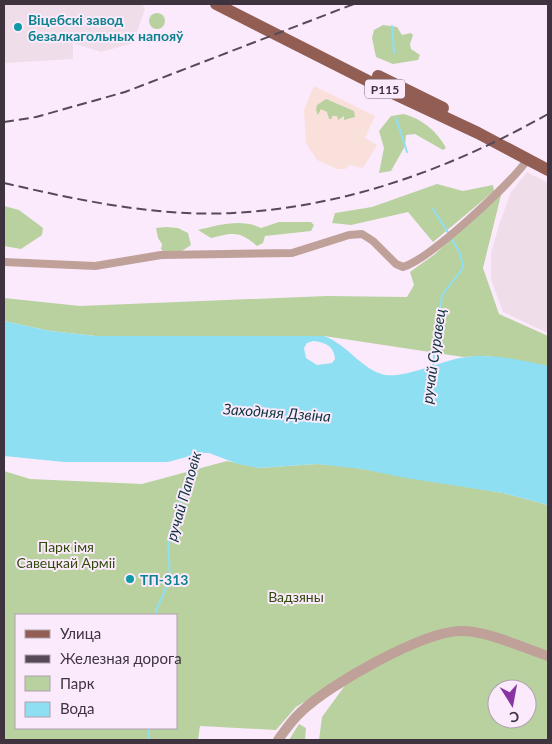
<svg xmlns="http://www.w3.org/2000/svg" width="552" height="744" viewBox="0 0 552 744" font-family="Lato,sans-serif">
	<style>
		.commercial { fill: #fae0da }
		.industrial { fill: #f0ddea }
		.green { fill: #b8d19f; fill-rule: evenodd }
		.water { fill: #8fdff3; fill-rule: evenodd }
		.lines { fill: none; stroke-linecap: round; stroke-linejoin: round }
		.stream { stroke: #8fdff3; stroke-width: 2 }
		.minor { stroke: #bfa19a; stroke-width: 8 }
		.tertiary { stroke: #bfa19a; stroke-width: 10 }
		.primary { stroke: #925e53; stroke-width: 12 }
		.rail { stroke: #554a56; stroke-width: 2; stroke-dasharray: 10 5; stroke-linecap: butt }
		.culture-dot { fill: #0f9aa8; stroke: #fbeafc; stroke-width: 2 }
		.labels { text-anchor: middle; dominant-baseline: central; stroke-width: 4; stroke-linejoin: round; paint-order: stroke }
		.shield { fill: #fbeafc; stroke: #776a78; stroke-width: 1 }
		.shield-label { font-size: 12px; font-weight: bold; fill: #3e333f }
		.culture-label { font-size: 14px; font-weight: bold; fill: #0d838f; stroke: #fbeafc; text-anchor: start }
		.park-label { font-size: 14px; fill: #314a0c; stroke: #fbeafc }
		.water-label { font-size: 15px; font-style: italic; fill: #0d343d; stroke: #fbeafc }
	</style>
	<rect width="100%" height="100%" fill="#fbeafc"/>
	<path class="commercial" d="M314,86l61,30 -10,22 12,7 -14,23 -13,-3 -5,4h-8l-20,-9 -11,-17 -2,-33z"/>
	<g class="industrial">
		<path d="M4,4h138l3,5 -12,34 -32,9 -28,-9v16l-69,4z"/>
		<path d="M527,172l21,11v150l-45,-21 -12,-33v-26l9,-31 11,-30z"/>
	</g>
	<g class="green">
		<circle cx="157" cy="21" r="8"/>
		<path d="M383,25l14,2 5,8 9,-2 2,2 -3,9 1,5 9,6 -2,5 -25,4 -17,-7 -4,-19 2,-8z"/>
		<path d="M326,99l28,12 1,6 -11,3v-4l-6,4 -1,-4h-5v3h-3l-2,-7 -6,-3 -3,6 -2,-5 1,-5z"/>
		<path d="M404,114c18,5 33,17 42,34l-3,2 -28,-16 -9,1 -1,11 -14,25 -12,2 5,-25 -5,-17 12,-15z"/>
		<path d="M437,184l26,7 30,-6 1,6 -61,51 -25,-30 -57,13 -19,-2 3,-10 37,-6z"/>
		<path d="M502,191l-19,77 16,46 49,22v30l-61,-10 -24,1 -139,-21h-228l-46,-5 -46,-10v-23l76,8 247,-10 80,1 7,-12 -4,-13 25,-18z"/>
		<path d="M4,206l15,4 24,18 -1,7 -21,14 -17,-3z"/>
		<path d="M279,222h32l3,3 -3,6 -46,5 -2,7 -6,3c-18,-16 -25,-13 -46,-8l-13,-8c20,-5 43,-12 63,-2z"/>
		<path d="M166,227l12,1 10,5 3,12 -9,6 -17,2 -4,-4 1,-5 -4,-6 -2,-10z"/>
		<path d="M227,461l32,7 58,-4 28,2 158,27 45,12v235h-229l3,-23 35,-48 -61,38 -20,23 -76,-4 -2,14h-194v-269l26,8 112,5zM16,615h160v113h-160zM497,689h30v30h-30z"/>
		<path d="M299,724l7,4 -1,12h-16z"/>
	</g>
	<path class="water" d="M4,321l46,10 46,5h228c23,8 38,34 61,39 20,3 54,-13 75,-17 29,-6 60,2 88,8v139l-45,-12 -97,-15 -44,-9 -45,-5 -58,4 -21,-4 -29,-11h-8l-33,9h-104l-60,-6zM313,341c12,1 21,5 22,18l-3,4 -15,2 -11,-7 -2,-10 3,-5z"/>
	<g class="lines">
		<g class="stream">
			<path d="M392,26l2,27"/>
			<path d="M396,118l11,34"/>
			<path d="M433,209l16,25"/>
			<path d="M433,365l9,-70 21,-27 -3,-15 -9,-15"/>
			<path d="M156,615v-4l14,-32 -2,-39 26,-86"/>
			<path d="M149,728v12"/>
		</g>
		<path class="minor" d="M4,262l91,4 66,-11 131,-2 57,-18 13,-1 11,7 23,23 7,3c27,-8 107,-83 125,-108"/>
		<path class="tertiary" d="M278,740c7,-10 15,-21 24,-29 28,-27 120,-79 158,-80 26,-1 63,17 88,25"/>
		<g class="primary">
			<path d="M216,4l166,84 96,45 70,37"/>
			<path d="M378,76l65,32"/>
		</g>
		<g class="rail">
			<path d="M4,122l32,-5 89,-25 229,-88"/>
			<path d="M4,183c74,17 152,34 229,30 113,-6 217,-44 315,-99"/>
		</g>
	</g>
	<g class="culture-dot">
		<circle cx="18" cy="27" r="5"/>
		<circle cx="130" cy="579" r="5"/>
	</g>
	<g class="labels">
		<rect class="shield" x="365" y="79.5" width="40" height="19" rx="4"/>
		<g class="shield-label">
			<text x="385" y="89">Р115</text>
		</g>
		<g class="culture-label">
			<text x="28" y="19">Віцебскі завод<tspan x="28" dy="16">безалкагольных напояў</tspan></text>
			<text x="140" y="579">ТП-313</text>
		</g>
		<g class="park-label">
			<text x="66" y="546">Парк імя<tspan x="66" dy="16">Савецкай Арміі</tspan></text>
			<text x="296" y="596">Вадзяны</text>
		</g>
		<g class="water-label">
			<text transform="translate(433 356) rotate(-82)">ручай Суравец</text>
			<text transform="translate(277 412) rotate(4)">Заходняя Дзвіна</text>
			<text transform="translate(183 496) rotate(-74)">ручай Паповік</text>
		</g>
	</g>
	<rect width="552" height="744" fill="none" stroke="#3e333f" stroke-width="10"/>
	<rect x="15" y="614" width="162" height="115" fill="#fbeafc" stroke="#afa1b0"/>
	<rect x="25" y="630" width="25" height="8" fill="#925e53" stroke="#afa1b0"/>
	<text x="60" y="639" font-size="15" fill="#3e333f">Улица</text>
	<rect x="25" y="655" width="25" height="8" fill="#554a56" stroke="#afa1b0"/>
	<text x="60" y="664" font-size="15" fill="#3e333f">Железная дорога</text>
	<rect x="25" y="676" width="25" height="15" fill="#b8d19f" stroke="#afa1b0"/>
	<text x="60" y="689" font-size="15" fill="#3e333f">Парк</text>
	<rect x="25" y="702" width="25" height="15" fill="#8fdff3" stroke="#afa1b0"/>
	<text x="60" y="714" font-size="15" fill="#3e333f">Вода</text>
	<g transform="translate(512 704) rotate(169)"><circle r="24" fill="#fbeafc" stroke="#afa1b0"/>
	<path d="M0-4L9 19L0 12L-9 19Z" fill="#8835a3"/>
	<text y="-8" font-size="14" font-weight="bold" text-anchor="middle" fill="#3e333f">С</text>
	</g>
</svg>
